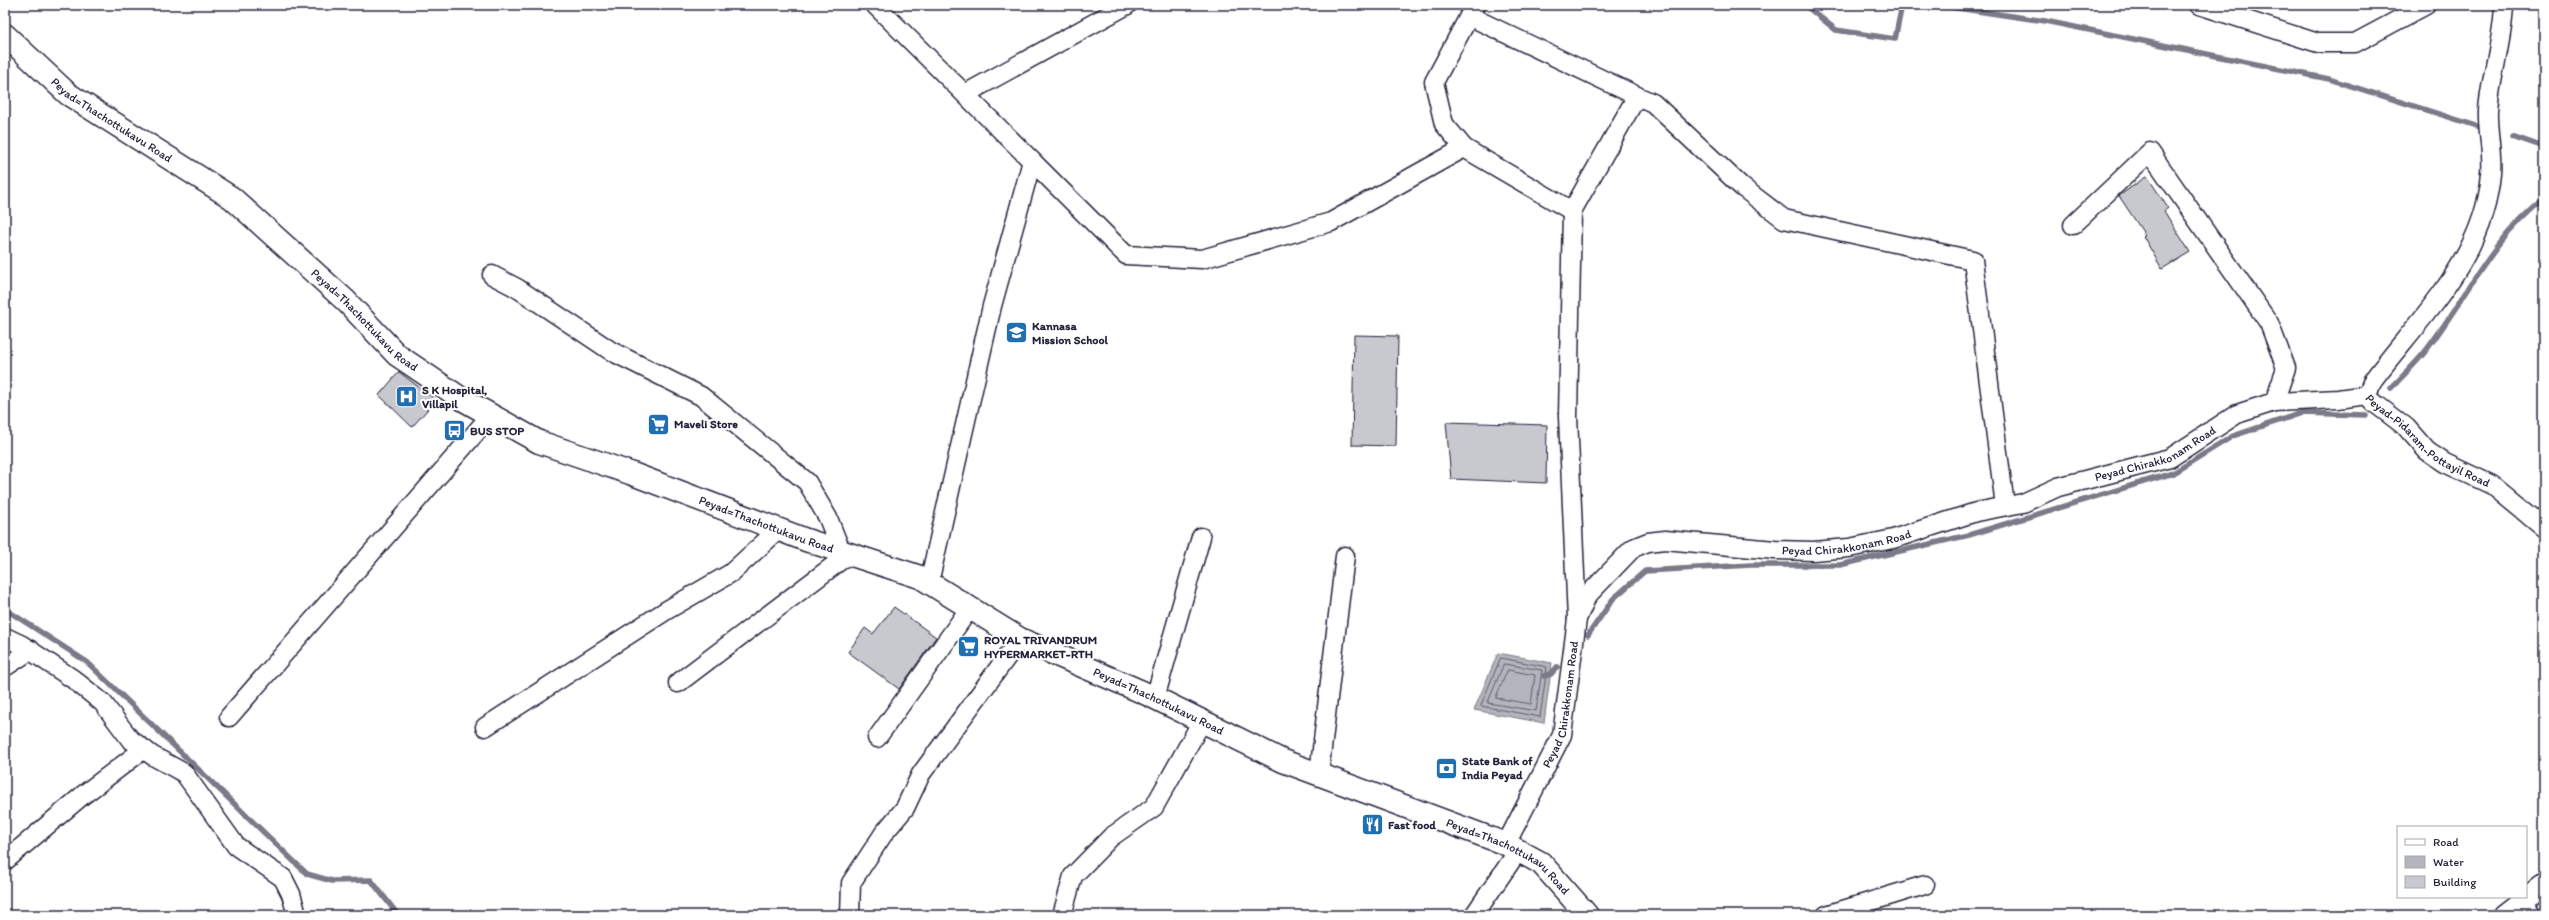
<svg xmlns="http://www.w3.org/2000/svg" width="2549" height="920" viewBox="0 0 2549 920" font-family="Itim,sans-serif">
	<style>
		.water { fill: #b4b4bc; stroke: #7a7a88 }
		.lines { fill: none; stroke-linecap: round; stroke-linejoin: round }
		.shore { stroke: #5c5c6f; stroke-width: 1 }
		.stream { stroke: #7a7a88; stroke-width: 5.5 }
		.building { fill: #c8c8cf; stroke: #22223b }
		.minor-casing { stroke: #22223b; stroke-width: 21 }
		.major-casing { stroke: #22223b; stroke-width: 25 }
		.minor { stroke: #fff; stroke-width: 18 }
		.major { stroke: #fff; stroke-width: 22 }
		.labels { text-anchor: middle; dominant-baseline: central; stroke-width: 4; stroke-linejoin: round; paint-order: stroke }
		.street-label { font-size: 12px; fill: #22223b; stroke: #fff }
		.poi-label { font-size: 12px; font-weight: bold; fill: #22223b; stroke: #fff; text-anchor: start }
	</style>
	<rect width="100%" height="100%" fill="#fff"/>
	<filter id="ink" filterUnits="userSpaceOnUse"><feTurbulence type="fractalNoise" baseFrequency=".025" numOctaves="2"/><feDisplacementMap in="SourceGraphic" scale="8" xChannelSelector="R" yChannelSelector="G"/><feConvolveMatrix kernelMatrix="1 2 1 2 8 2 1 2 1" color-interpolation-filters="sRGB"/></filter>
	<g filter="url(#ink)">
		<path class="water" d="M1498,653l54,10 -8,60 -70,-13z"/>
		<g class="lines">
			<g class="shore">
				<path d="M1501,658l46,9 -7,50 -59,-11z"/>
				<path d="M1504,664l38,6 -6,41 -48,-8z"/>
				<path d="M1508,670l27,5 -4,29 -35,-6z"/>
			</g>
			<g class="stream">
				<path d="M1805,5l31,25 59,9 7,-34"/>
				<path d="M1937,5l108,16 284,58 151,48"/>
				<path d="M2512,136l32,11"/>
				<path d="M2391,388c11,-11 23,-23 33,-35 39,-50 69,-116 120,-154"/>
				<path d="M5,609l82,53 220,212 25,7 39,-1 27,35"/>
				<path d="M1588,635l25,-36 32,-28 106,-6h89l129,-30 204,-62 60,-37 69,-23 64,2"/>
				<path d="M1544,676l7,-2 6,-7"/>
			</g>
		</g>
		<g class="building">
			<path d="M2147,176l21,32 -4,3 26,41 -28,17 -19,-33 2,-1 -26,-39z"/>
			<path d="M1354,335l44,1 -2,110 -44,-1z"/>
			<path d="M399,372l37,28 -24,27 -33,-32z"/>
			<path d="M1446,422l101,3 -1,58 -95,-4z"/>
			<path d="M894,607l42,30 -37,52 -51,-37 17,-24 8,6z"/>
		</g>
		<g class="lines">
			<defs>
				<g id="minor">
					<path d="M875,5l157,156 -40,145 -63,277"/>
					<path d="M1475,5l-41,77 10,42 20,24 108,63"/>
					<path d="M2199,5l119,38h37l71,-38"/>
					<path id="s1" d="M2504,5c-1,36 -13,69 -16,105 -1,21 5,42 3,63 -6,85 -71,144 -118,207l-6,15 6,7 33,25 21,24 18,12 47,22 52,43"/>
					<path d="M1469,16l168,80"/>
					<path d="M965,94l162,-89"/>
					<path d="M1032,161l94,94 76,4 129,-37 133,-74"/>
					<path d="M2073,225l77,-73 119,171 17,45 -12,34"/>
					<path d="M492,275l25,13 94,63 90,45 106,86 21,36 13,33"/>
					<path d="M1577,619l-9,-202 4,-206 65,-115 16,7 89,84 42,32 189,41 32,246"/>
					<path d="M5,637l17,8 51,34 30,24 27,36 23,17 31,17 52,73 47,32 8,16 6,21"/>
					<path d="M5,667l26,-17"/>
					<path d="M678,683l171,-129"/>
					<path d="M1155,698l46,-161"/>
					<path d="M229,717l262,-302"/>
					<path d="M485,727l182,-117 64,-37 48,-44"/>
					<path d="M877,738l93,-130"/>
					<path d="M1319,774l26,-218"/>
					<path id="s2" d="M1506,844l56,-109 15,-116 10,-23 46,-48 15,-6 17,-2 110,10 38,1 36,-3 44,-9 83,-27 47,-9 35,-16 112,-29 67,-44 37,-12 64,-3 29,-4"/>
					<path d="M5,861l78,-66 61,-46"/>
					<path d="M2520,904l9,11"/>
					<path d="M850,915l1,-32 33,-50 21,-25 16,-34 99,-135"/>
					<path d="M1062,915l11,-39 38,-39 43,-30 48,-86"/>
					<path d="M1474,915l44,-64"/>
					<path d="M1826,915l99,-30"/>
				</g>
				<g id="major">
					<path id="s3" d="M5,35l63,59 164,104 114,103 51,54 65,44 77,43 91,31 176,67 114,37 100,62 129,56 134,66 223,83 35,19 46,52"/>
					<path d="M2505,915l39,-30"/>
				</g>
			</defs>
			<use href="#minor" class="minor-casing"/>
			<use href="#major" class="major-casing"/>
			<use href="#minor" class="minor"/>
			<use href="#major" class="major"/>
		</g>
	</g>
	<defs>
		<symbol id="school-square" viewBox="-11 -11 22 22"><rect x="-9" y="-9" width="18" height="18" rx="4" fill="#1f6fb2" stroke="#fff"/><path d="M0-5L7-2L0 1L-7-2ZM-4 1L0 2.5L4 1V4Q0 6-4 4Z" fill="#fff"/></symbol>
		<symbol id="hospital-square" viewBox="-11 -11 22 22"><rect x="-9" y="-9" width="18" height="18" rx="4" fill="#1f6fb2" stroke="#fff"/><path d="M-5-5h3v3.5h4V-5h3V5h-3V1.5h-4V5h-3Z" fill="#fff"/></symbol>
		<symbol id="supermarket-square" viewBox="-11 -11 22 22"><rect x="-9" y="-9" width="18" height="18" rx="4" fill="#1f6fb2" stroke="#fff"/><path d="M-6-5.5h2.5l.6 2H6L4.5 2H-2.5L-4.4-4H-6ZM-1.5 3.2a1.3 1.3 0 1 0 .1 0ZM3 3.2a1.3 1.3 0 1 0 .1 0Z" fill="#fff"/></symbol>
		<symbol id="bus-square" viewBox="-11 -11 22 22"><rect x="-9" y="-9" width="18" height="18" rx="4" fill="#1f6fb2" stroke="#fff"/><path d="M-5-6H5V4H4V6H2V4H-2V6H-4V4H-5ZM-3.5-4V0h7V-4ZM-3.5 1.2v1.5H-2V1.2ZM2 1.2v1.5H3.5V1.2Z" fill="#fff"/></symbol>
		<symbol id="bank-square" viewBox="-11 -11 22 22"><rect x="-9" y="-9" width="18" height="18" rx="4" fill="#1f6fb2" stroke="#fff"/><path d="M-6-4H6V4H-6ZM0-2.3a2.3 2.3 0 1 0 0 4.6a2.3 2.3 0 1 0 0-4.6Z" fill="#fff"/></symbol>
		<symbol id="restaurant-square" viewBox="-11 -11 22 22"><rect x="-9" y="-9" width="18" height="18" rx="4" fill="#1f6fb2" stroke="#fff"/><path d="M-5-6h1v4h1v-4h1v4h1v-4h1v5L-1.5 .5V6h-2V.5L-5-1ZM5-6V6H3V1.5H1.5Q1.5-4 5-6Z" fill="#fff"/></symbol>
	</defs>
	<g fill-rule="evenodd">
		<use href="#school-square" x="1004" y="320" width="25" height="25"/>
		<use href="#hospital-square" x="394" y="384" width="25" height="25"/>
		<use href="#supermarket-square" x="646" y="412" width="25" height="25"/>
		<use href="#bus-square" x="442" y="418" width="25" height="25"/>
		<use href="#supermarket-square" x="956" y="634" width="25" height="25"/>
		<use href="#bank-square" x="1434" y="756" width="25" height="25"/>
		<use href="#restaurant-square" x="1360" y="812" width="25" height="25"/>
	</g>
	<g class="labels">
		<g class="street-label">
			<text stroke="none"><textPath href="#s3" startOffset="137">Peyad=Thachottukavu Road</textPath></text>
			<text stroke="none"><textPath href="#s3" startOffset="461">Peyad=Thachottukavu Road</textPath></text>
			<text stroke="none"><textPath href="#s1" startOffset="505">Peyad-Pidaram-Pottayil Road</textPath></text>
			<text stroke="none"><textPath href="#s2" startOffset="871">Peyad Chirakkonam Road</textPath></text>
			<text stroke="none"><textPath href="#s3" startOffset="917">Peyad=Thachottukavu Road</textPath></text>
			<text stroke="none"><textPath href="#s2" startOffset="547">Peyad Chirakkonam Road</textPath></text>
			<text stroke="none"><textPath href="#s3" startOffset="1349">Peyad=Thachottukavu Road</textPath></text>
			<text stroke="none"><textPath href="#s2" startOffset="152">Peyad Chirakkonam Road</textPath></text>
			<text stroke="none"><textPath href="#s3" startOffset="1733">Peyad=Thachottukavu Road</textPath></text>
		</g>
		<g class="poi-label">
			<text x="1032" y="326">Kannasa<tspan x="1032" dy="14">Mission School</tspan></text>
			<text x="422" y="390">S K Hospital,<tspan x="422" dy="14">Villapil</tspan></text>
			<text x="674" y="424">Maveli Store</text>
			<text x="470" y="431">BUS STOP</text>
			<text x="984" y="640">ROYAL TRIVANDRUM<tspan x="984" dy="14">HYPERMARKET-RTH</tspan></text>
			<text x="1462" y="761">State Bank of<tspan x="1462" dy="14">India Peyad</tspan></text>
			<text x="1388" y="825">Fast food</text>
		</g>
	</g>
	<rect width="2549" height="920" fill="none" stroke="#fff" stroke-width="20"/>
	<rect x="10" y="10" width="2529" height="900" fill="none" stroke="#22223b" stroke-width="1.5" filter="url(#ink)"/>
	<rect x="2397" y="826" width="130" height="72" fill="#ffffff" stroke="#a7a7b1"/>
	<rect x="2405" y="839" width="20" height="6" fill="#ffffff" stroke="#a7a7b1"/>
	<text x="2433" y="846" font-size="12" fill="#22223b">Road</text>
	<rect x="2405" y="856" width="20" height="12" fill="#b4b4bc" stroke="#a7a7b1"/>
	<text x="2433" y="866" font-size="12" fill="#22223b">Water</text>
	<rect x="2405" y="876" width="20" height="12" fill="#c8c8cf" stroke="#a7a7b1"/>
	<text x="2433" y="886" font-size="12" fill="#22223b">Building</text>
</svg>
